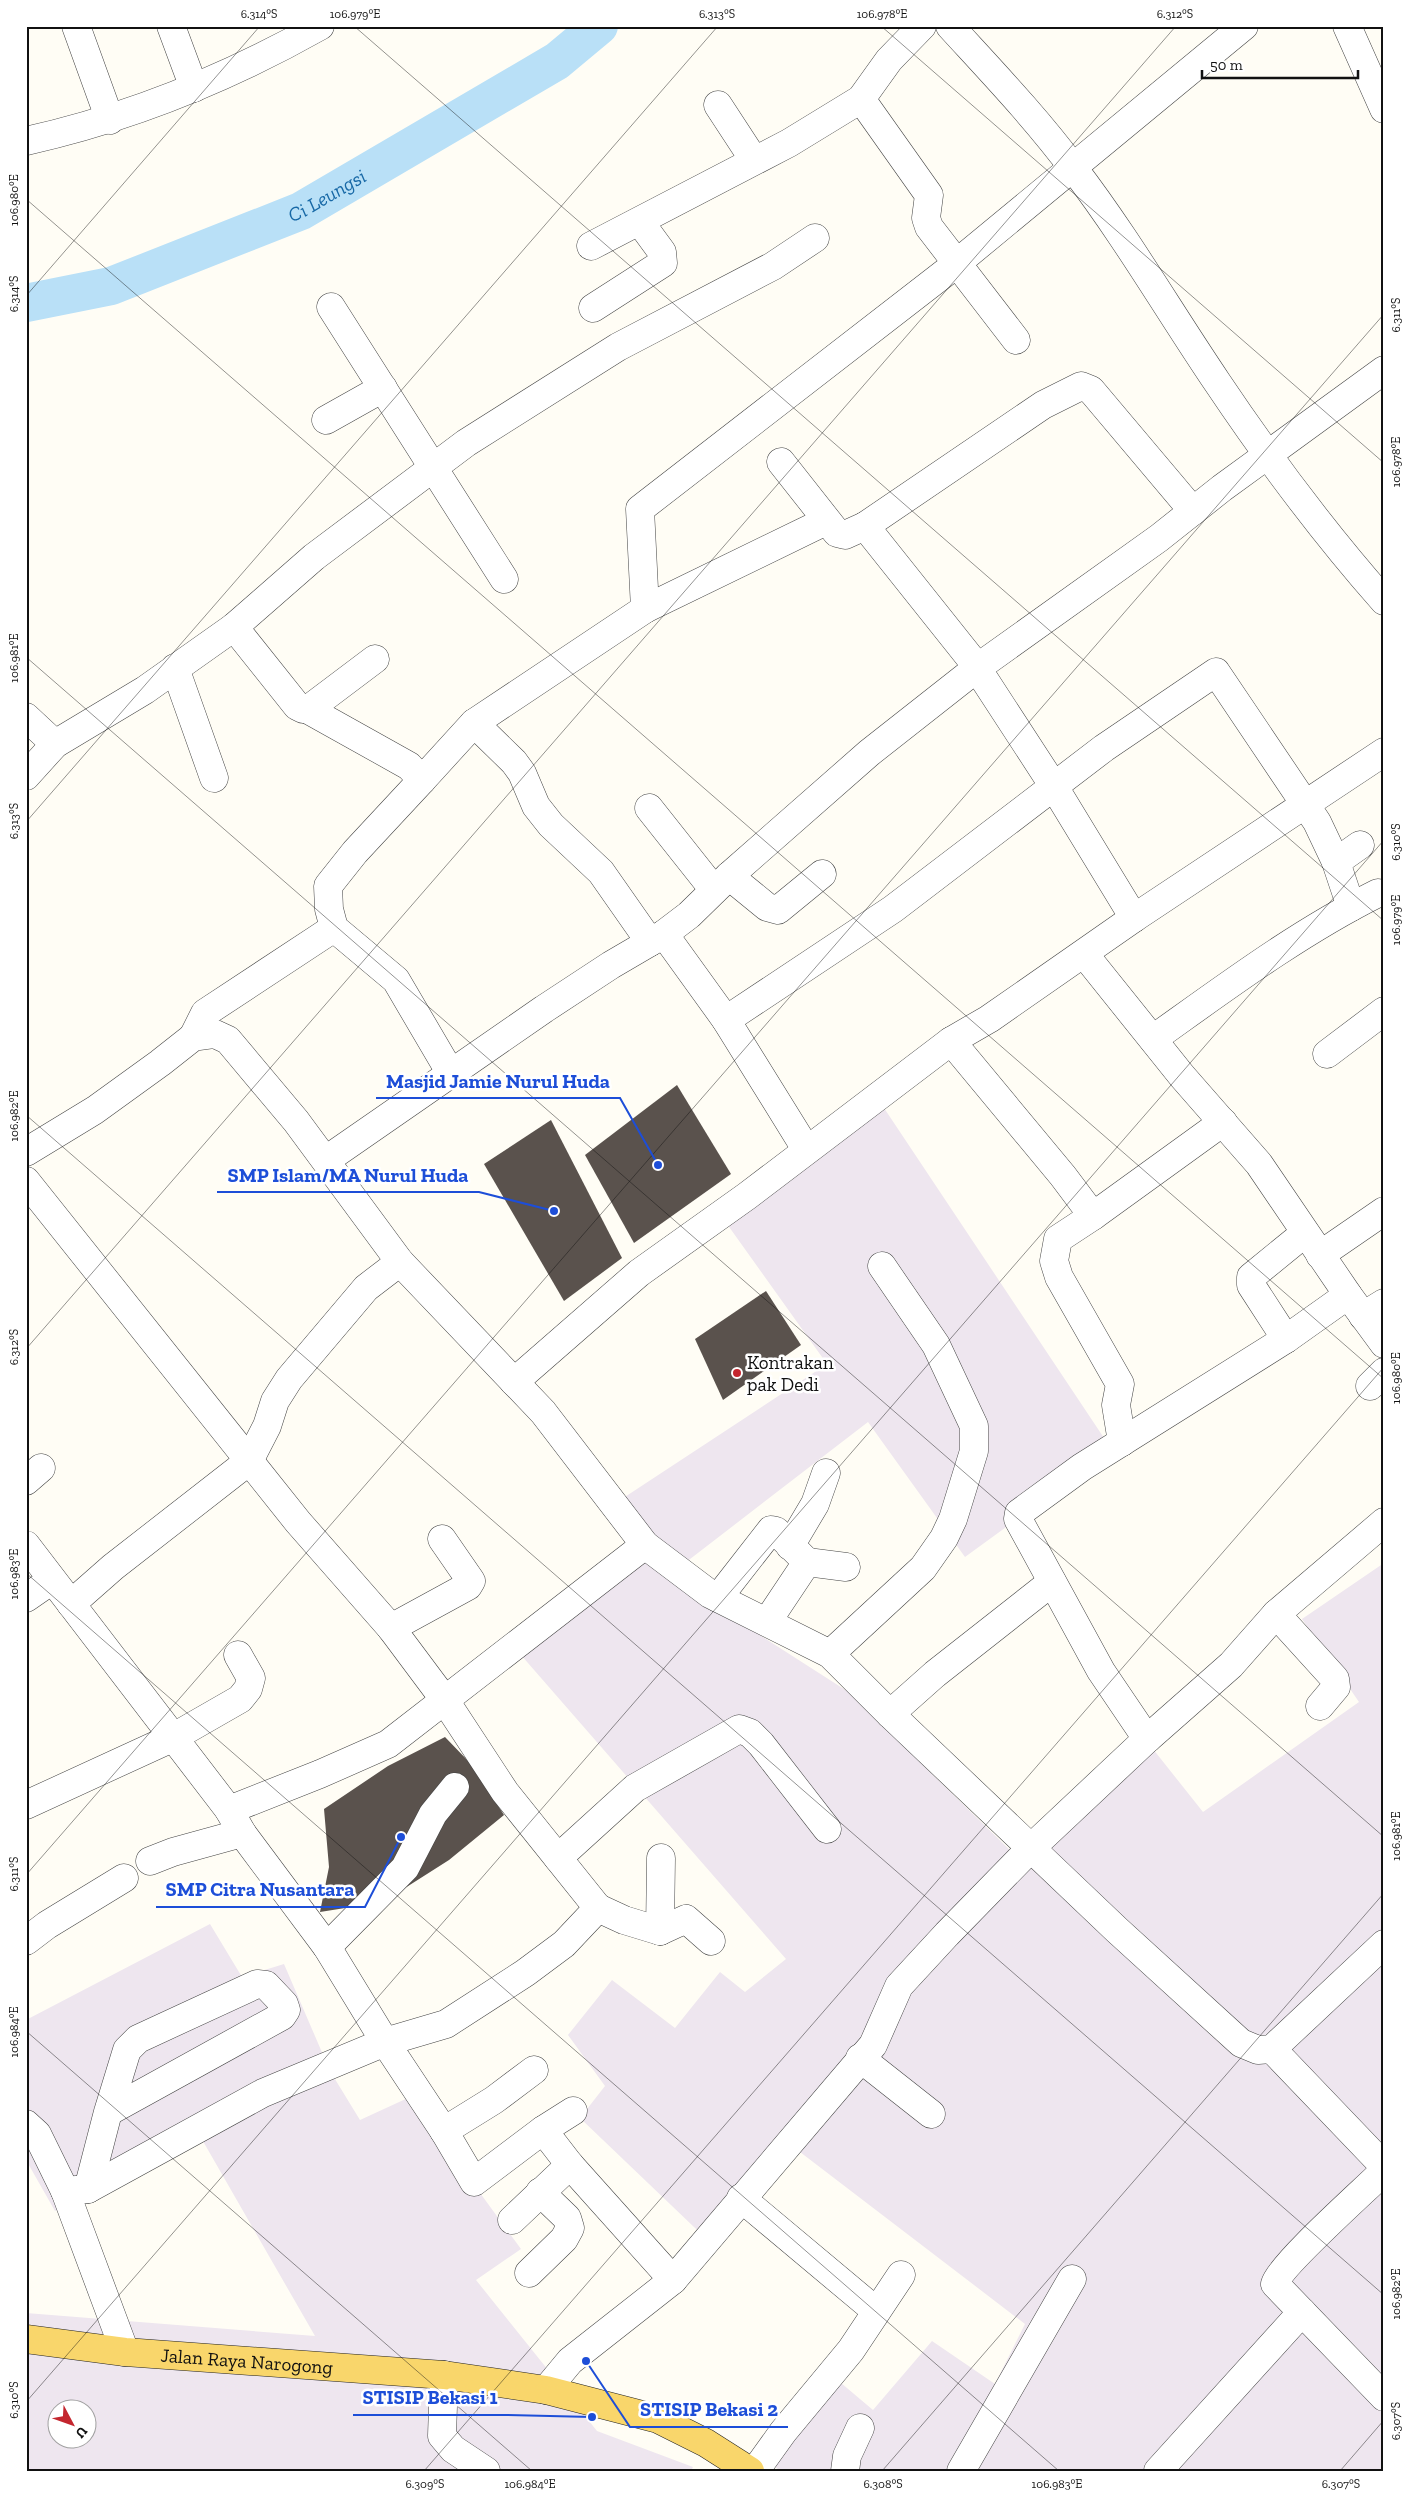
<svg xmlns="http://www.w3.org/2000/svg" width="1410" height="2497" viewBox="0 0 1410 2497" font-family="'Zilla Slab',serif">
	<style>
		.industrial { fill: #eee6ef; fill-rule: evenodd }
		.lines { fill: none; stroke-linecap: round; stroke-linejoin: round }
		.river { stroke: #b9e0f7; stroke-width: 38 }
		.building { fill: #5a524d }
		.minor-casing { stroke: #444; stroke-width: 29 }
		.major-casing { stroke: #222; stroke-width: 29 }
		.minor { stroke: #fff; stroke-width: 28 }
		.major { stroke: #f9d66b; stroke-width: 28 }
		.ticks { fill: none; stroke: #111; stroke-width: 1; stroke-opacity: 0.45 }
		.poi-dot { fill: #c4262e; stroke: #fff; stroke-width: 2 }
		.labels { text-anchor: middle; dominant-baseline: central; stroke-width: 5; stroke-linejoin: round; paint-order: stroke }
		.poi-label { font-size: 19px; fill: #111; stroke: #fff; text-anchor: start }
		.street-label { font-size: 19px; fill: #111; stroke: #fff }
		.water-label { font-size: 20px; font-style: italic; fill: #1768a6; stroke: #fff }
		.leader { fill: none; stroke: #1d4ed8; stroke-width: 2 }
		.callout-dot { fill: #1d4ed8; stroke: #fff; stroke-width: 2 }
		.callout-label { font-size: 20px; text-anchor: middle; font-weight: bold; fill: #1d4ed8; stroke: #fff; stroke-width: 5; stroke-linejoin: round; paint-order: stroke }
		.neatline { fill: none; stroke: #111; stroke-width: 2 }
		.ticks-label { font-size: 12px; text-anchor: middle; fill: #111 }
	</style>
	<rect width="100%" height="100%" fill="#fffdf5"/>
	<g class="industrial">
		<path d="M884,1108l228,342 -147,107 -97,-135 -200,154 179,115 170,166 132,-113 54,68 156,-110 -57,-83 82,-56v908h-604l-9,-8 70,-80 32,27 59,-69 63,43 30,-60 -225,-172 -83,97 -137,-131 25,-32 -37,-51 44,-55 63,48 45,-56 25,20 41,-33 -265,-304 114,-100 -30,-45 222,-146 -100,-140z"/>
		<path d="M210,1924l32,53 42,-13 46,107 30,49 50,-23 111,152 -45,31 121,151 96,36 -2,4h-665v-158l289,23 -115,-200 -145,75 -29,-51v-140zM58,2410h30v30h-30z"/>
	</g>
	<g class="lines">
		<path class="river" id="s1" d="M26,303l85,-17 190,-75 256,-150 42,-35"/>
	</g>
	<g class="building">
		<path d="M677,1085l54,89 -97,69 -49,-88z"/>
		<path d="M551,1120l71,138 -58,43 -80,-137z"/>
		<path d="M766,1291l35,54 -78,55 -28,-61z"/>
		<path d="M445,1737l27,28 32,50 -55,45 -66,42 -63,10 9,-45 -5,-58 64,-43z"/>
	</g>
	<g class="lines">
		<defs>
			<g id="minor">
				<path d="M76,26l34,94"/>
				<path d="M171,26l23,62"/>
				<path d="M950,26c43,47 86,92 124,143 52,68 95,142 143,213 51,76 106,150 167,219"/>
				<path d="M1347,26l37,83"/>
				<path d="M861,99l68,96 -3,23 3,9 87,113"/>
				<path d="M718,105l36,55"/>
				<path d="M26,141c103,-23 202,-63 294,-115"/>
				<path d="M591,246l198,-103 72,-44 28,-39 33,-34"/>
				<path d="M331,307l173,272"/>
				<path d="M593,308l70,-45 -1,-11 -22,-30"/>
				<path d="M326,420l57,-32"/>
				<path d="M781,462l56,71 8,2 20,-9 106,133 82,126 81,133"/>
				<path d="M865,526l178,-121 38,-19 10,4 102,121"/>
				<path d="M645,609l181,-88"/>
				<path d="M234,627l63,79 6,3 7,-1 65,-49"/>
				<path d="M175,668l39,110"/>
				<path d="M307,709l102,57 13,14 52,-57 171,-114 -5,-100 306,-237 298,-246"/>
				<path d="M26,717l29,27"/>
				<path d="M474,723l40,39 8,11 14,33 15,19 50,47 49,70"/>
				<path d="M26,776l29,-32 90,-54 89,-63 80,-70 152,-114 152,-96 155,-81 42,-28"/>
				<path d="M422,780l-67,72 -27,34 1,23 5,19 62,52 54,92"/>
				<path d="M649,808l65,82"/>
				<path d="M1336,862l15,45"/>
				<path d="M729,876l38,31 11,3 44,-36"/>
				<path d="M664,934l62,86 80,129"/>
				<path d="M1085,955l97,121 77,88 89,131 36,49"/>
				<path d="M726,1020l167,-111 211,-161 112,-76 101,150 19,40 24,-17"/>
				<path d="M193,1037l12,-24 129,-85"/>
				<path d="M1153,1039c73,-52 145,-106 225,-146"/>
				<path d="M951,1041l112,135 30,40 -35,23 -4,22 5,16 61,107 -4,21 6,37"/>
				<path d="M1327,1054l57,-43"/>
				<path d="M26,1152l69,-42 65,-47 33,-26 22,-3 13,6 68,81 104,141 143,150 102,133 65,49 120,60 60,60 227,216 124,113 17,7 14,-1 112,-105"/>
				<path d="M326,1160l218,-151 67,-44 53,-31 25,-19 40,-39 140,-123 108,-85 182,-130 63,-50 162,-118"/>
				<path d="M26,1181l272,341 93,106 53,71 61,93 93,116 -34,36 -39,29 -79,51 -61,18 59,89 30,51 69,-52"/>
				<path d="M1093,1216l130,-94"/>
				<path d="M1320,1255l64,-44"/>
				<path d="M1363,1316l21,-13"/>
				<path d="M1286,1339l-35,-54v-8l54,-44"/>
				<path d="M514,1382l125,-109 108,-77 204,-155 38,-22 145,-101 250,-166"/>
				<path d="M1370,1386l14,-14"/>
				<path d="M26,1481l15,-13"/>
				<path d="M26,1545l203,265 13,23 85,114 58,95 -122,51 -175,96 -23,2 60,161"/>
				<path d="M790,1546l25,-42 11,-31"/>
				<path d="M26,1598l26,-18"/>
				<path d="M718,1598l53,-68 5,1 31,31"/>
				<path d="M71,1604l42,-37 136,-106 18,-35 8,-25 14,-22 77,-91 34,-26"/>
				<path d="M1276,1614l59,65 1,8 -16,19"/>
				<path d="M767,1622l40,-60 39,5"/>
				<path d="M391,1628l77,-42 3,-5 -29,-42"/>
				<path d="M830,1654l93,-86 21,-30 9,-19 21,-68v-25l-38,-81 -54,-79"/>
				<path d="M890,1714l45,-40 117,-92"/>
				<path d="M1147,1739l-46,-68 -83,-152 1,-6 63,-46 204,-128 62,-44"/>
				<path d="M26,1805l146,-67 68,-39 8,-10 3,-11 -13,-23"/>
				<path d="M229,1810l91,-36 68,-30 257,-199"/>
				<path d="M558,1858l77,-70 104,-59 11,4 11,11 66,85"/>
				<path d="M150,1861l23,-9 69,-19"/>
				<path d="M598,1908l26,12 36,11 26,-12 25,22"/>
				<path d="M660,1931l1,-73"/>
				<path d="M26,1941l21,-16 77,-47"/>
				<path d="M327,1947l78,-79 28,-54 22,-27"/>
				<path d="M1272,2049l112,117"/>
				<path d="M860,2058l71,56"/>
				<path d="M26,2124l11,10 28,57"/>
				<path d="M444,2131l50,-31 40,-30"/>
				<path d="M570,2165l-27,-35 30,-19"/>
				<path d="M1384,2171c-19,19 -105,95 -109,113l109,113"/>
				<path d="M88,2189l20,-77 19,-62 11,-11 119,-55 9,1 18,19 2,6 -4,6 -174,96"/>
				<path d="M741,2198l135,113"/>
				<path d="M512,2220l58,-55 103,115"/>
				<path d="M529,2273l35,-34 6,-11 -3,-10 -27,-26"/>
				<path d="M444,2375l-2,61 11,13 33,22"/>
				<path d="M546,2390l24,-29 103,-81 200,-235 26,-59 48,-52 84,-86 116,-109 84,-74 45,-51 108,-92"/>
				<path d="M755,2471l28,-39 68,-82 50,-75"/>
				<path d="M845,2471l2,-15 13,-28"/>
				<path d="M961,2471l111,-192"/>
				<path d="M1158,2471l144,-159"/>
			</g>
			<g id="major">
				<path id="s2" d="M26,2339l99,13 319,23 102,15 112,29 48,24 44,28"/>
			</g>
		</defs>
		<use href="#minor" class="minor-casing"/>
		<use href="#major" class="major-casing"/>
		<use href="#minor" class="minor"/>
		<use href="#major" class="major"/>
	</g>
	<path class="ticks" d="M354,26l1030,895M881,26l503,437M26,199l1358,1180M26,296l234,-270M26,657l1358,1180M26,822l692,-796M26,1115l1358,1180M26,1349l1150,-1323M26,1573l1033,898M26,1875l1358,-1561M26,2031l506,440M26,2402l1358,-1562M424,2471l960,-1104M882,2471l502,-578M1340,2471l44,-51"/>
	<circle class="poi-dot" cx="737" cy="1373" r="5"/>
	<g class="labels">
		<g class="poi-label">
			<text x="747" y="1362">Kontrakan<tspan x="747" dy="22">pak Dedi</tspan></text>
		</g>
		<g class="street-label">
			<text stroke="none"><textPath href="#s2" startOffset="222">Jalan Raya Narogong</textPath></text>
		</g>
		<g class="water-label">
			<text stroke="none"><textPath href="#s1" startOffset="321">Ci Leungsi</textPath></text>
		</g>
	</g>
	<path class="leader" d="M658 1165L620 1098H376M554 1211L479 1192H217M401 1837L365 1907H156M592 2417L508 2415H353M586 2361L630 2427H788"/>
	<g class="callout-dot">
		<circle cx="658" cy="1165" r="5"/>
		<circle cx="554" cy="1211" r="5"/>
		<circle cx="401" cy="1837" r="5"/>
		<circle cx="592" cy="2417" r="5"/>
		<circle cx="586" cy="2361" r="5"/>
	</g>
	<g class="callout-label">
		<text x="498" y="1088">Masjid Jamie Nurul Huda</text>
		<text x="348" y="1182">SMP Islam/MA Nurul Huda</text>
		<text x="260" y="1896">SMP Citra Nusantara</text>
		<text x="430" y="2404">STISIP Bekasi 1</text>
		<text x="709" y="2416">STISIP Bekasi 2</text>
	</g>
	<rect width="1410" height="2497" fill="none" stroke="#ffffff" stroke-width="55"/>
	<g transform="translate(72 2424) rotate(131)"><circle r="24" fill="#ffffff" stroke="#a0a0a0"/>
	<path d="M0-4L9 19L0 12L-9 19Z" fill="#c4262e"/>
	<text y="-8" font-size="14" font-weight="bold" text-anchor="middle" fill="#111111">U</text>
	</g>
	<path d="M1202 70v8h156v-8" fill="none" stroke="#111111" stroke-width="2.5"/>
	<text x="1210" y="70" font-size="15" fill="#111111" stroke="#ffffff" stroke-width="4" paint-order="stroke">50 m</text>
	<rect x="28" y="28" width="1354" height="2442" class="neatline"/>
	<g class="ticks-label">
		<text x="259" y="18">6.314°S</text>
		<text x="355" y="18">106.979°E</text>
		<text x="717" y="18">6.313°S</text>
		<text x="882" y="18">106.978°E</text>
		<text x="1175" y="18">6.312°S</text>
		<text transform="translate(14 200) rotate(-90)" y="4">106.980°E</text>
		<text transform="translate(14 294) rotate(-90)" y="4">6.314°S</text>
		<text transform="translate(1396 315) rotate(-90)" y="4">6.311°S</text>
		<text transform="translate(1396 462) rotate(-90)" y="4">106.978°E</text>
		<text transform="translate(14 658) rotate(-90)" y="4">106.981°E</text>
		<text transform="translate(14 821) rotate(-90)" y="4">6.313°S</text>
		<text transform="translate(1396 842) rotate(-90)" y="4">6.310°S</text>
		<text transform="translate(1396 920) rotate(-90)" y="4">106.979°E</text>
		<text transform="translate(14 1116) rotate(-90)" y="4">106.982°E</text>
		<text transform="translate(14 1347) rotate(-90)" y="4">6.312°S</text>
		<text transform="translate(1396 1378) rotate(-90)" y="4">106.980°E</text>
		<text transform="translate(14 1574) rotate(-90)" y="4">106.983°E</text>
		<text transform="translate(1396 1836) rotate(-90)" y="4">106.981°E</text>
		<text transform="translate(14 1874) rotate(-90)" y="4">6.311°S</text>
		<text transform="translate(14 2032) rotate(-90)" y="4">106.984°E</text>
		<text transform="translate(1396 2294) rotate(-90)" y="4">106.982°E</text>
		<text transform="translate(14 2400) rotate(-90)" y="4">6.310°S</text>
		<text transform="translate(1396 2421) rotate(-90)" y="4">6.307°S</text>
		<text x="425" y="2488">6.309°S</text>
		<text x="530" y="2488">106.984°E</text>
		<text x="883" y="2488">6.308°S</text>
		<text x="1057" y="2488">106.983°E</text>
		<text x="1341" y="2488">6.307°S</text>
	</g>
</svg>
